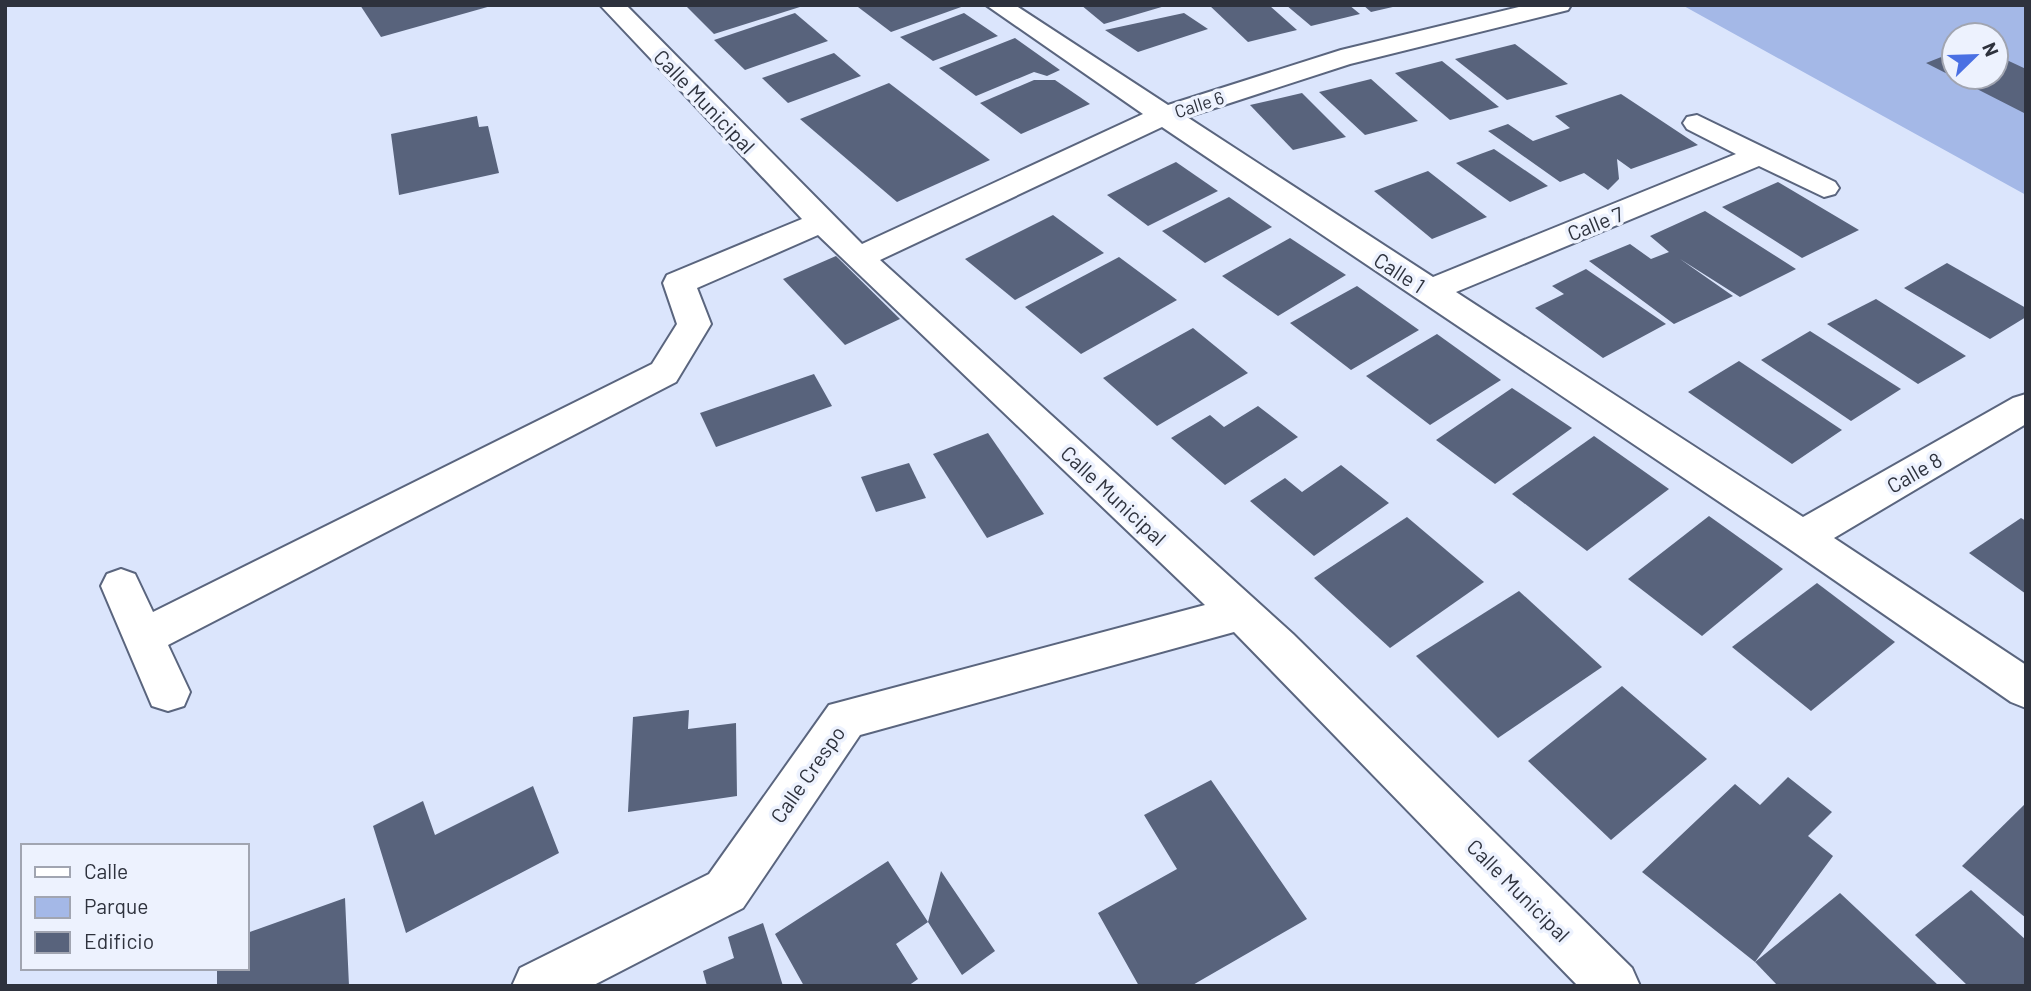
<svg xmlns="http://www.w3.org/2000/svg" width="2031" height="991" viewBox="0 0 2031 991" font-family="Barlow,sans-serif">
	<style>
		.green { fill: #a4b8e7; fill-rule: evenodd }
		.building { fill: #58637c }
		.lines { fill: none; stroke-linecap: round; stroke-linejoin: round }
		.street-casing { stroke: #5a657e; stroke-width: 4 }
		.street { fill: #fff; fill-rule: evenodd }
		.labels { text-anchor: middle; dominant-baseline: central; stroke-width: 7; stroke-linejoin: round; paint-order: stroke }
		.far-street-label { font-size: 18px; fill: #2e323d; stroke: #edf2fe }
		.street-label { font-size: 21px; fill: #2e323d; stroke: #edf2fe }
	</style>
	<rect width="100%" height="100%" fill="#dbe5fc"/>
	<path class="green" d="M1682,5h344v190zM1954,35h42v42h-42z"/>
	<g class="building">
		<path d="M360,5h131v1l-110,31z"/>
		<path d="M695,5h108v1l-89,28 -27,-27z"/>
		<path d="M863,5h101v1l-73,26 -33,-25z"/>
		<path d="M1081,5h84v1l-61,18z"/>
		<path d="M1209,5h60l28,25 -49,12z"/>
		<path d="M1286,5h63l11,9 -49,12z"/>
		<path d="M1363,5h34v1l-26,6z"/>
		<path d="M795,13l33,28 -83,29 -31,-30z"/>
		<path d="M964,13l34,23 -65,25 -33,-24z"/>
		<path d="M1184,13l24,16 -70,23 -33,-22z"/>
		<path d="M1015,38l45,32 -13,6 -13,-4 -58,24 -37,-28z"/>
		<path d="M1515,44l53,40 -61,16 -52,-41z"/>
		<path d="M1954,52v25h42v-22l30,14v45l-100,-51z"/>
		<path d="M834,53l27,23 -73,27 -26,-25z"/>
		<path d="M1442,61l57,46 -49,13 -55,-47z"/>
		<path d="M1371,79l47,42 -53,14 -46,-43z"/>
		<path d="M1034,80h21l35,24 -69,30 -41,-31z"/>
		<path d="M889,83l101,77 -93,42 -97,-83z"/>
		<path d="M1302,93l44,44 -53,13 -43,-45z"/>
		<path d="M1621,94l77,51 -67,24 -14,-10 2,20 -11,11 -24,-17 -24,9 -72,-51 20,-7 25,17 37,-13 -15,-12z"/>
		<path d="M477,116l2,11 9,-1 11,47 -100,22 -8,-61z"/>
		<path d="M1494,149l54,37 -38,16 -54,-39z"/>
		<path d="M1176,162l42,29 -70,35 -41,-31z"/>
		<path d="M1428,171l59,46 -55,22 -58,-48z"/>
		<path d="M1778,182l81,48 -57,28 -80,-51z"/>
		<path d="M1229,197l43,30 -67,36 -43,-32z"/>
		<path d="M1705,211l91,58 -56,28 -60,-38 53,37 -59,28 -85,-63 41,-17 21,15 18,-7 -19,-16z"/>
		<path d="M1053,215l51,38 -89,47 -50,-41z"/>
		<path d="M1290,238l56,37 -68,41 -56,-40z"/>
		<path d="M836,256l64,63 -55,26 -62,-66z"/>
		<path d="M1119,257l58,43 -96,54 -56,-47z"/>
		<path d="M1947,263l79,45v9l-36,22 -86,-51z"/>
		<path d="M1586,269l80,55 -63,34 -68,-50 29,-14 -12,-8z"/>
		<path d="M1357,286l62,44 -68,40 -61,-47z"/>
		<path d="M1876,299l90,57 -48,28 -91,-60z"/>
		<path d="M1193,328l55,45 -91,53 -54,-48z"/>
		<path d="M1810,331l91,58 -50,32 -90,-61z"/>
		<path d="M1437,334l64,46 -71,45 -64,-49z"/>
		<path d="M1739,361l103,69 -50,34 -104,-72z"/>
		<path d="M814,374l18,32 -116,41 -16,-34z"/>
		<path d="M1512,388l60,40 -77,56 -59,-44z"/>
		<path d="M1258,406l40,31 -73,48 -54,-47 39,-23 14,12z"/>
		<path d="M988,433l56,81 -57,24 -54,-84z"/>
		<path d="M1594,436l75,53 -82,62 -75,-57z"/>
		<path d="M909,463l17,35 -50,14 -15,-35z"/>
		<path d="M1341,465l48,38 -75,53 -64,-55 35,-23 17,14z"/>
		<path d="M1709,516l74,53 -81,67 -74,-57z"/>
		<path d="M1407,517l77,65 -94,66 -76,-70z"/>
		<path d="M2021,518l5,3v73l-57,-41z"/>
		<path d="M1817,583l78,59 -84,69 -79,-64z"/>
		<path d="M1519,591l83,76 -104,71 -82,-82z"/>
		<path d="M1622,686l85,73 -96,81 -83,-79z"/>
		<path d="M689,710l-1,19 48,-6 1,73 -109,16 5,-95z"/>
		<path d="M1788,777l44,35 -24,24 25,20 -78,106 -113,-90 93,-88 25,21z"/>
		<path d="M1211,780l96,139 -116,67h-52l-41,-73 79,-44 -33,-54z"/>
		<path d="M533,786l26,67 -153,80 -33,-107 50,-25 12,34z"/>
		<path d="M2026,803v115l-64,-52z"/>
		<path d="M888,861l40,61 13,-51 54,80 -33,24 -34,-53 -32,22 22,35 -10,7h-104l-29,-52z"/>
		<path d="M1971,890l55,50v46h-58l-53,-51z"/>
		<path d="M1840,893l99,93h-161l-23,-24z"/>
		<path d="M345,898l4,88h-132v-18h30v-35z"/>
		<path d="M763,923l20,63h-76l-4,-15 31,-13 -6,-21z"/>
	</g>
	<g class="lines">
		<defs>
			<path id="street" d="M600,5h26l236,239 281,-130 -157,-109h29l153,100 173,-55 186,-45h44l-3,5 -218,54 -163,53 246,160 303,-123 -49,-25 -4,-6 4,-6 10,-2 138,67 4,6 -4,6 -11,3 -65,-31 -303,126 347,225 210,-119 13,-4v30l-192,114 192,127v43l-15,-6 -223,-154 -626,-421 -282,133 413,374 339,334 8,18h-62l-344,-354 -374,103 -117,173 -151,78h-80l8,-18 189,-94 120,-169 376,-100 -387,-370 -121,53 14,36 -35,58 -508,263 22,47 -6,14 -16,5 -16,-5 -51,-120 6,-12 14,-5 14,5 18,38 499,-248 25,-40 -14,-41 4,-8 135,-56z"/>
		</defs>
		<use href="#street" class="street-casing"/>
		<use href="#street" class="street"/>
	</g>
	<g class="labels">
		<g class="far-street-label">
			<text transform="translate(1199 104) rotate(-18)">Calle 6</text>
		</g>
		<g class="street-label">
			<text transform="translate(705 101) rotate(46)">Calle Municipal</text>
			<text transform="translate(1595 223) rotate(-22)">Calle 7</text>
			<text transform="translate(1400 272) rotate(33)">Calle 1</text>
			<text transform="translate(1914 472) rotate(-30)">Calle 8</text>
			<text transform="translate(1114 495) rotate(43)">Calle Municipal</text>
			<text transform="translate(807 774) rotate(-55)">Calle Crespo</text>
			<text transform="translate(1519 890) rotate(45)">Calle Municipal</text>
		</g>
	</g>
	<rect width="2031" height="991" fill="none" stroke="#2e323d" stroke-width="14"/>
	<rect x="21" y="844" width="228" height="126" fill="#edf2fe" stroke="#a1a5b1" stroke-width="2"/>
	<rect x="35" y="867" width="35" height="10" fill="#ffffff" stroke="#a1a5b1" stroke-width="2"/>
	<text x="84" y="879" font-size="21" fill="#2e323d">Calle</text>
	<rect x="35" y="897" width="35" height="21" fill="#a4b8e7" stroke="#a1a5b1" stroke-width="2"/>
	<text x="84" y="914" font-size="21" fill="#2e323d">Parque</text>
	<rect x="35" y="932" width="35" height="21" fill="#58637c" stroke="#a1a5b1" stroke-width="2"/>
	<text x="84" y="949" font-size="21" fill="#2e323d">Edificio</text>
	<g transform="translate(1975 56) rotate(67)"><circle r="33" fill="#edf2fe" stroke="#a1a5b1" stroke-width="2"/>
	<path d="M0-5L12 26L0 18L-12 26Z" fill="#4a70e3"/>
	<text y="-10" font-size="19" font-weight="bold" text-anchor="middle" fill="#2e323d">N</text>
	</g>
</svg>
